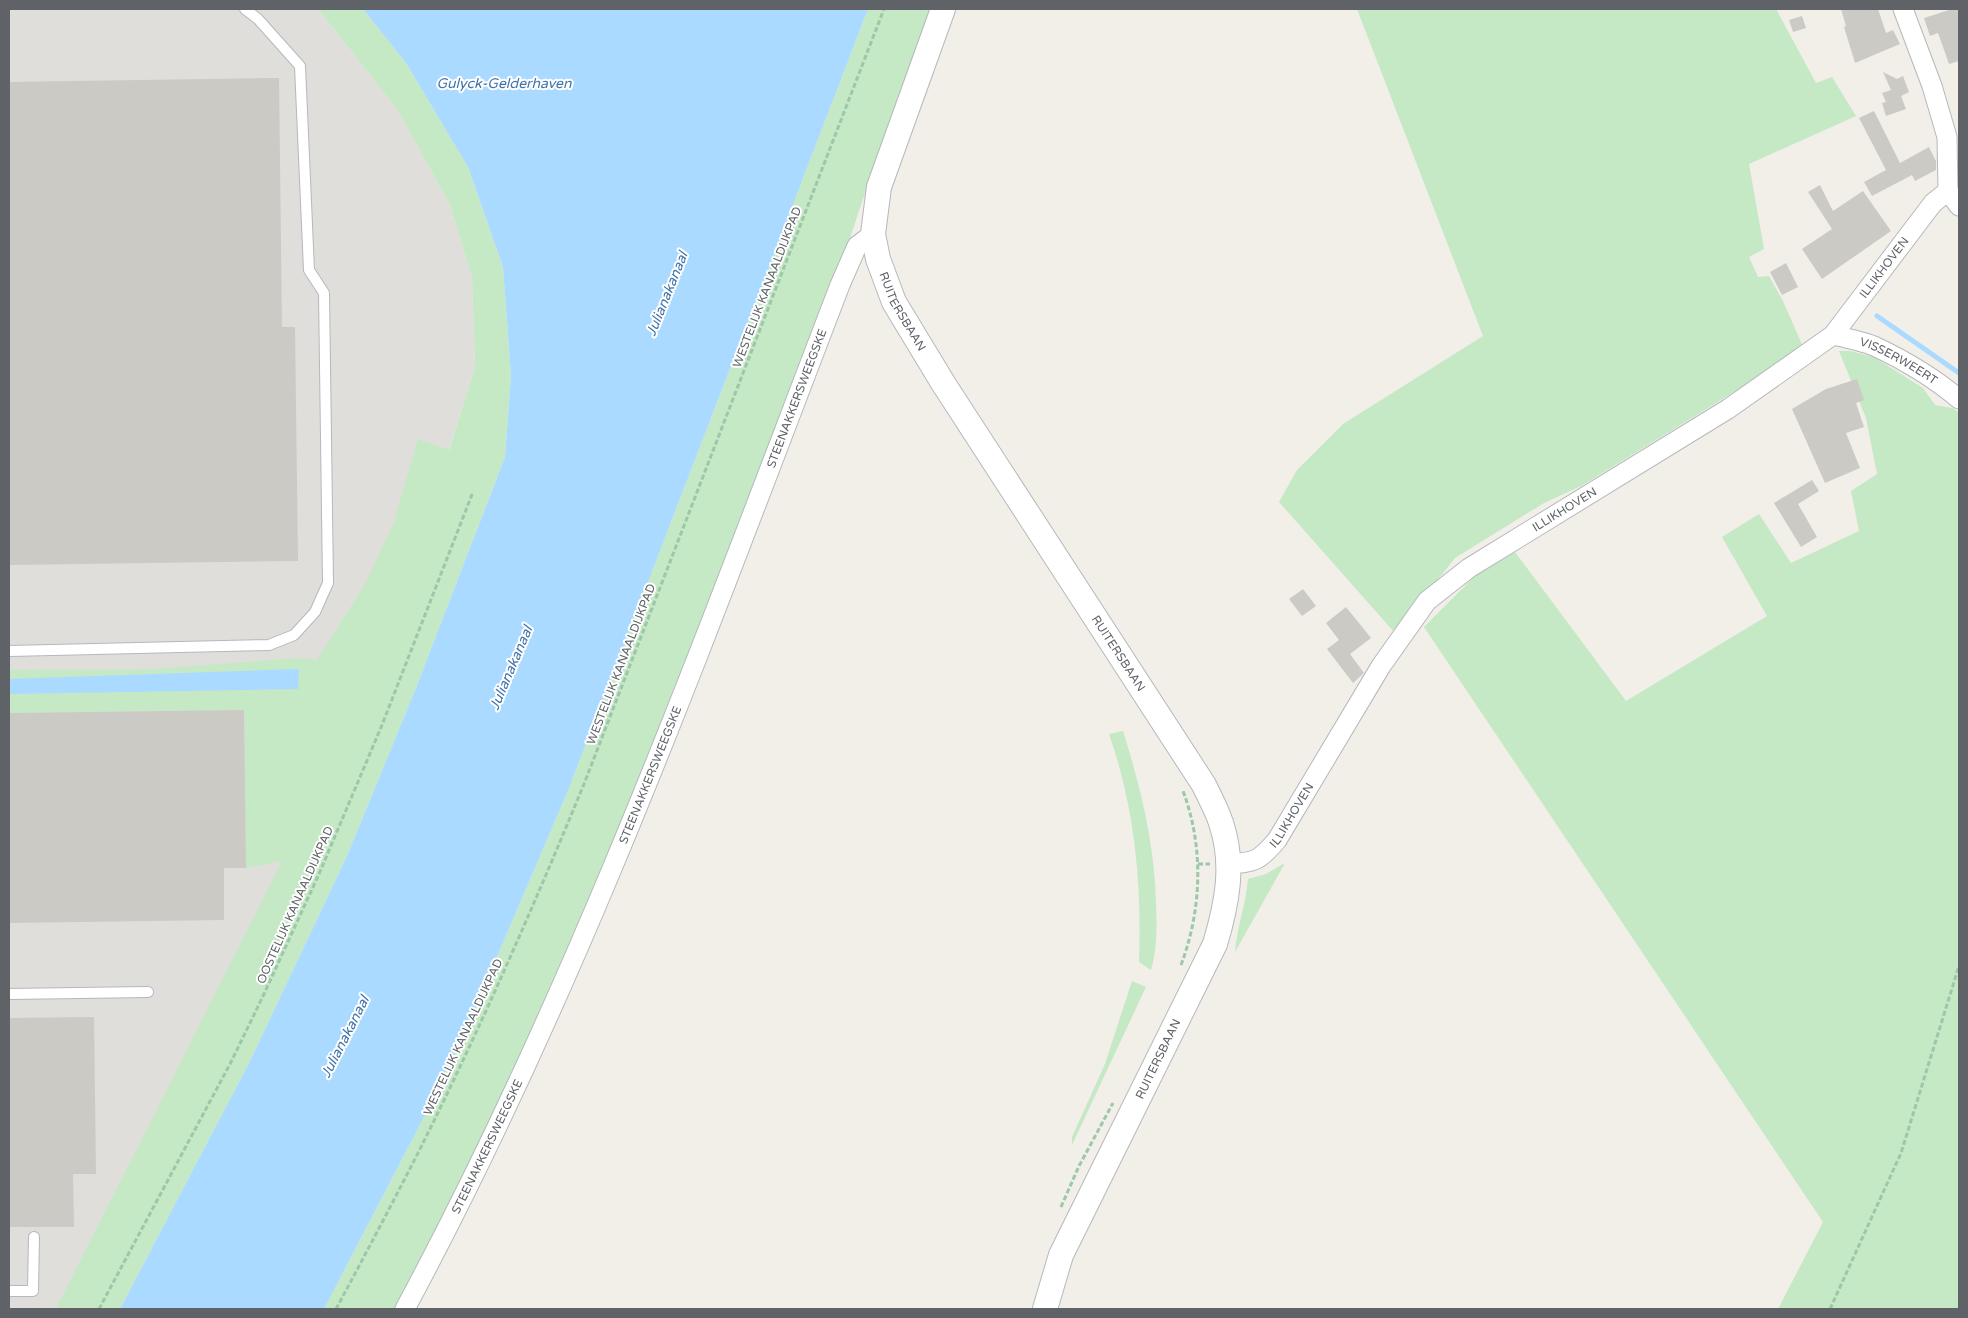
<svg xmlns="http://www.w3.org/2000/svg" width="1968" height="1318" viewBox="0 0 1968 1318" font-family="'Varela Round',sans-serif">
	<style>
		.industrial { fill: #e0deda }
		.green { fill: #c5e8c5 }
		.water { fill: #aadaff }
		.lines { fill: none; stroke-linecap: round; stroke-linejoin: round }
		.stream { stroke: #aadaff; stroke-width: 5 }
		.building { fill: #cccac5 }
		.service-casing { stroke: #b5b8bc; stroke-width: 12 }
		.minor-casing { stroke: #b5b8bc; stroke-width: 21 }
		.tertiary-casing { stroke: #b5b8bc; stroke-width: 26 }
		.path { stroke: #9cc7a9; stroke-width: 3; stroke-dasharray: 5 2.5; stroke-linecap: butt }
		.service { stroke: #fff; stroke-width: 10 }
		.minor { stroke: #fff; stroke-width: 19 }
		.tertiary { stroke: #fff; stroke-width: 24 }
		.labels { text-anchor: middle; dominant-baseline: central; stroke-width: 4; stroke-linejoin: round; paint-order: stroke }
		.street-label { font-size: 12px; fill: #5f6368; stroke: #fff }
		.water-label { font-size: 14px; font-style: italic; fill: #4174aa; stroke: #fff }
	</style>
	<rect width="100%" height="100%" fill="#f1efe8"/>
	<path class="industrial" d="M9,9h309l79,100 53,96 22,72 3,90 -45,142 -39,135 -319,665h-63z"/>
	<g class="green">
		<path d="M318,9h45l43,54 62,104 35,100 8,109 -6,81 -89,231 -69,168 -98,207 -129,246h-64l226,-448 -36,7 -2,-158 -235,3v-43l145,-1 144,-11 19,2 48,-76 29,-62 24,-83 31,11 26,-83 -3,-90 -22,-72 -53,-96z"/>
		<path d="M868,9h62l-68,193 -52,157 -150,396 -258,554h-78l101,-194 47,-100 95,-222z"/>
		<path d="M1357,9h419l40,74 16,-6 24,39 -107,48 15,85 -15,8 9,20 11,-1 14,25 21,48 -223,137 -37,17 -89,55 -60,75 -116,-131 18,-32 46,-46 140,-88z"/>
		<path d="M1839,351h11l24,6 49,31 12,17 18,3 6,5v896h-181l45,-87 -399,-595 51,-51 40,-24 111,149 141,-85 -45,-79 37,-23 32,49 68,-32 -8,-40 26,-17 -11,-56z"/>
		<path d="M1123,731c18,58 32,114 33,175 1,21 1,43 -5,64l-12,-8c3,-77 -4,-154 -30,-228z"/>
		<path d="M1285,863l-50,89c2,-25 11,-48 13,-73l18,-5z"/>
		<path d="M1132,981l14,6 -74,158v-8l33,-73z"/>
	</g>
	<g class="water">
		<path d="M363,9h505l-301,784 -95,222 -47,100 -101,194h-204l129,-246 98,-207 69,-168 89,-231 6,-81 -8,-109 -35,-100 -62,-104z"/>
		<path d="M299,669l-1,20 -289,5v-15z"/>
	</g>
	<g class="lines">
		<path class="stream" d="M1877,316l82,57"/>
	</g>
	<g class="building">
		<path d="M1841,9h37l8,24 7,-3 7,14 -45,19 -11,-36 2,-1z"/>
		<path d="M1952,9h7v52l-10,3 -11,-31 -8,3 -6,-18z"/>
		<path d="M1802,16l4,12 -13,4 -4,-12z"/>
		<path d="M1883,72l14,7 6,-3 6,16 -8,4 5,13 -20,7 -4,-13 4,-1 -4,-9 9,-3z"/>
		<path d="M279,78l3,249h13l3,234 -289,4v-483z"/>
		<path d="M1874,111l26,52 29,-16 7,14v9l-21,11 -3,-6 -40,21 -8,-14 22,-12 -27,-52z"/>
		<path d="M1820,185l13,26 30,-20 28,40 -69,48 -20,-30 30,-20 -24,-37z"/>
		<path d="M1786,263l12,24 -16,8 -12,-23z"/>
		<path d="M1857,379l7,21 -8,3 8,24 -18,6 14,35 -35,15 -33,-74 34,-20z"/>
		<path d="M1812,480l7,11 -21,13 19,33 -16,10 -27,-44z"/>
		<path d="M1303,589l13,17 -14,10 -13,-17z"/>
		<path d="M1346,607l25,31 -21,16 14,19 -11,10 -26,-34 12,-9 -13,-17z"/>
		<path d="M244,710l2,158h-22v52l-215,3v-210z"/>
		<path d="M94,1017l2,157h-23l1,53h-65v-209z"/>
	</g>
	<g class="lines">
		<defs>
			<g id="service">
				<path d="M9,651l260,-6 25,-10 21,-23 13,-29 -4,-290 -15,-23 -9,-204 -42,-47 -13,-10"/>
				<path d="M9,994l139,-2"/>
				<path d="M9,1291h24l1,-54"/>
			</g>
			<g id="minor">
				<path d="M1903,9l29,77 15,51 1,54 11,15"/>
				<path id="s1" d="M1833,335c14,3 29,6 41,11 30,14 60,32 85,53"/>
				<path id="s2" d="M1229,864c27,-2 30,-3 48,-24l104,-174 46,-65 42,-33 259,-159 105,-74 100,-132 15,-12"/>
				<path id="s3" d="M405,1309c176,-327 302,-678 435,-1024l17,-39 16,-12"/>
			</g>
			<g id="tertiary">
				<path id="s4" d="M943,9l-64,178 -6,47 5,25 16,43 49,81 261,402c6,13 13,25 17,38 14,41 6,81 -6,121l-154,311 -16,54"/>
			</g>
		</defs>
		<use href="#service" class="service-casing"/>
		<use href="#minor" class="minor-casing"/>
		<use href="#tertiary" class="tertiary-casing"/>
		<g class="path">
			<path d="M1198,864h12"/>
			<path d="M1181,965c21,-56 23,-118 2,-174"/>
			<path d="M1061,1207l18,-41 34,-63"/>
			<path d="M99,1309l131,-245 34,-70 55,-120 63,-149 91,-233"/>
			<path d="M336,1309c28,-52 56,-105 83,-158 60,-120 114,-243 165,-367l300,-775"/>
			<path d="M1830,1309l71,-156 58,-187"/>
		</g>
		<use href="#service" class="service"/>
		<use href="#minor" class="minor"/>
		<use href="#tertiary" class="tertiary"/>
	</g>
	<g class="labels">
		<g class="street-label">
			<text stroke="none"><textPath href="#s2" startOffset="909">ILLIKHOVEN</textPath></text>
			<text transform="translate(767 287) rotate(-69)">WESTELIJK KANAALDIJKPAD</text>
			<text stroke="none"><textPath href="#s4" startOffset="320">RUITERSBAAN</textPath></text>
			<text stroke="none"><textPath href="#s1" startOffset="71">VISSERWEERT</textPath></text>
			<text stroke="none"><textPath href="#s3" startOffset="992">STEENAKKERSWEEGSKE</textPath></text>
			<text stroke="none"><textPath href="#s2" startOffset="504">ILLIKHOVEN</textPath></text>
			<text stroke="none"><textPath href="#s4" startOffset="725">RUITERSBAAN</textPath></text>
			<text transform="translate(621 664) rotate(-69)">WESTELIJK KANAALDIJKPAD</text>
			<text stroke="none"><textPath href="#s3" startOffset="588">STEENAKKERSWEEGSKE</textPath></text>
			<text stroke="none"><textPath href="#s2" startOffset="85">ILLIKHOVEN</textPath></text>
			<text transform="translate(295 905) rotate(-66)">OOSTELIJK KANAALDIJKPAD</text>
			<text transform="translate(463 1037) rotate(-65)">WESTELIJK KANAALDIJKPAD</text>
			<text transform="translate(1158 1059) rotate(-64)">RUITERSBAAN</text>
			<text stroke="none"><textPath href="#s3" startOffset="182">STEENAKKERSWEEGSKE</textPath></text>
		</g>
		<g class="water-label">
			<text x="504" y="83">Gulyck-Gelderhaven</text>
			<text transform="translate(667 294) rotate(-68)">Julianakanaal</text>
			<text transform="translate(511 668) rotate(-67)">Julianakanaal</text>
			<text transform="translate(345 1037) rotate(-63)">Julianakanaal</text>
		</g>
	</g>
	<rect width="1968" height="1318" fill="none" stroke="#5f6368" stroke-width="20"/>
</svg>
